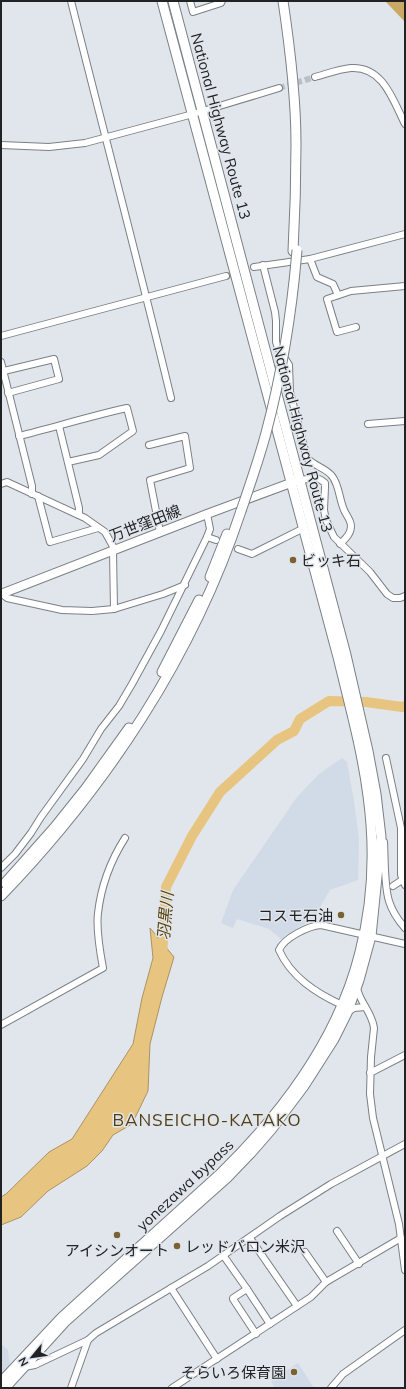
<svg xmlns="http://www.w3.org/2000/svg" width="406" height="1389" viewBox="0 0 406 1389" font-family="Mulish,'Noto Sans JP',sans-serif">
	<style>
		.built { fill: #d1dae7 }
		.forest { fill: #cba964 }
		.water { fill: #e7c47f; stroke: #ab9364 }
		.lines { fill: none; stroke-linecap: round; stroke-linejoin: round }
		.river { stroke: #e7c47f; stroke-width: 10 }
		.minor-tunnel { stroke: #babfc4; stroke-width: 6; stroke-dasharray: 6 3; stroke-linecap: butt }
		.minor-casing { stroke: #7b8085; stroke-width: 8 }
		.major-casing { stroke: #7b8085; stroke-width: 10 }
		.highway-casing { stroke: #7b8085; stroke-width: 11 }
		.minor { stroke: #fff; stroke-width: 6 }
		.major { stroke: #fff; stroke-width: 8 }
		.highway { stroke: #fff; stroke-width: 9 }
		.highway-bridge-casing { stroke: #7b8085; stroke-width: 11; stroke-linecap: butt }
		.highway-bridge { stroke: #fff; stroke-width: 9 }
		.poi-dot { fill: #7a6233; stroke: #e1e6ec; stroke-width: 1.5 }
		.labels { text-anchor: middle; dominant-baseline: central; stroke-width: 3; stroke-linejoin: round; paint-order: stroke }
		.street-label { font-size: 15px; fill: #202224; stroke: #e1e6ec }
		.poi-label { font-size: 15px; fill: #202224; stroke: #e1e6ec; text-anchor: start }
		.water-label { font-size: 16px; font-style: italic; fill: #5b440c; stroke: #e1e6ec }
		.quarter-label { font-size: 17px; letter-spacing: 1px; fill: #503e17; stroke: #e1e6ec }
	</style>
	<rect width="100%" height="100%" fill="#e1e6ec"/>
	<g class="built">
		<path d="M342,758l5,4 7,39 5,38 -1,41 -28,10 -11,19 -4,10 -16,8 -18,12 -12,-10 -32,-10 -4,9 -12,-5 12,-33 64,-93 22,-23z"/>
		<path d="M1,1344l7,6 2,16 -9,11z"/>
		<path d="M298,1363l16,25h-39l-4,-7z"/>
	</g>
	<path class="forest" d="M385,1h20v21z"/>
	<path class="water" d="M150,928l24,29 -12,40 -12,47 -2,47 -16,33 -19,11 -11,16 -15,15 -39,25 -27,26 -20,8v-28l5,-3 43,-42 23,-13 61,-95 9,-46 11,-40z"/>
	<g class="lines">
		<path class="river" d="M162,957l4,-70 26,-51 28,-44 57,-52 17,-9 6,-12 29,-18 37,1 36,5 3,-1"/>
		<g class="minor-tunnel">
			<path d="M279,88l36,-11"/>
			<path d="M226,276l28,-9"/>
		</g>
		<defs>
			<g id="minor">
				<path d="M71,1c33,132 68,264 100,397"/>
				<path d="M190,1l3,11 28,-9 1,-2"/>
				<path d="M315,77c11,-3 24,-8 36,-9 32,-2 42,32 54,56"/>
				<path d="M1,145l48,2 36,-4 108,-29 86,-26"/>
				<path d="M310,259l7,18 16,7 5,11"/>
				<path d="M263,265l12,47 1,9v21l2,6 11,17 1,27 17,66c7,8 19,10 25,18 8,10 7,25 13,36 2,4 6,9 6,14 0,8 -6,13 -11,18"/>
				<path d="M254,267l56,-8 95,-25"/>
				<path d="M356,327l-19,5 -10,-33 24,-8 54,-5"/>
				<path d="M1,336l225,-60"/>
				<path d="M1,362l31,124v8"/>
				<path d="M4,371l50,-12 5,20 -51,14"/>
				<path d="M368,424l37,-3"/>
				<path d="M59,426l20,82v7"/>
				<path d="M19,436c36,-9 72,-20 108,-28l6,23 -34,24 -31,7"/>
				<path d="M149,445l36,-9 5,32 -40,12 10,52"/>
				<path d="M299,480l18,-2 4,2 4,3v4l-1,23 2,10 8,17 36,35 17,22 6,4h7l5,-2"/>
				<path d="M1,484l6,-2 78,36 20,14 10,18"/>
				<path d="M38,496l12,46 48,-14"/>
				<path d="M207,537l9,3"/>
				<path d="M238,549l14,5 52,-26"/>
				<path d="M113,551l1,58"/>
				<path d="M2,594l5,4 55,12 30,1 22,-2 49,-15 22,-9"/>
				<path d="M386,758l15,70v47l4,10"/>
				<path d="M384,842c1,17 0,43 5,59 3,10 9,19 16,27"/>
				<path d="M1,868l14,-14 16,-21 10,-16 42,-58 18,-30 18,-23 13,-22 29,-53 46,-94 3,-8 -3,-15"/>
				<path d="M393,886l12,-8"/>
				<path d="M357,988c3,15 15,24 17,40l-3,29 -1,37 3,24 26,106 6,46"/>
				<path d="M342,1005c-26,-12 -51,-28 -63,-55 5,-12 29,-24 42,-25l84,19"/>
				<path d="M348,1012l6,-4 11,-1"/>
				<path d="M1,1025l102,-57c-3,-16 -7,-39 -5,-55 3,-26 13,-53 27,-75"/>
				<path d="M370,1073l35,-18"/>
				<path d="M337,1231l22,33"/>
				<path d="M250,1238l47,68"/>
				<path d="M305,1252l21,30"/>
				<path d="M223,1255l24,34"/>
				<path d="M171,1288l46,71"/>
				<path d="M256,1334l-23,-35v-1l14,-9 23,35"/>
				<path d="M24,1367l11,-2 53,-25 8,-7 112,-67 72,-50 51,-32 74,-40"/>
				<path d="M71,1388l17,-48"/>
				<path d="M172,1388l139,-91 15,-15 75,-44"/>
				<path d="M331,1388l12,-14 62,-44"/>
			</g>
			<path id="major" d="M1,594l206,-80 89,-33"/>
			<g id="highway">
				<path d="M283,1c7,47 13,95 13,143 0,36 -1,71 -3,107"/>
				<path d="M210,577l17,-43"/>
				<path d="M162,672l37,-72"/>
				<path d="M5,883l49,-55 32,-40 43,-60"/>
				<path d="M1,896c106,-110 192,-240 240,-385"/>
				<path d="M1,1382l61,-65 160,-145c62,-61 117,-135 138,-220 13,-50 15,-105 8,-156 -6,-47 -19,-93 -30,-139l-176,-656"/>
				<path d="M5,1388l60,-66 162,-144 24,-25 20,-23 33,-44 30,-47 13,-26 12,-33 12,-44 10,-99 -5,-43 -8,-43 -22,-96 -173,-654"/>
			</g>
		</defs>
		<use href="#minor" class="minor-casing"/>
		<use href="#major" class="major-casing"/>
		<use href="#highway" class="highway-casing"/>
		<use href="#minor" class="minor"/>
		<use href="#major" class="major"/>
		<use href="#highway" class="highway"/>
		<defs>
			<path id="highway-bridge" d="M241,511c9,-26 18,-52 25,-78 16,-60 26,-122 31,-183"/>
		</defs>
		<use href="#highway-bridge" class="highway-bridge-casing"/>
		<use href="#highway-bridge" class="highway-bridge"/>
	</g>
	<g class="poi-dot">
		<circle cx="293" cy="560" r="4"/>
		<circle cx="341" cy="915" r="4"/>
		<circle cx="117" cy="1235" r="4"/>
		<circle cx="177" cy="1246" r="4"/>
		<circle cx="294" cy="1372" r="4"/>
	</g>
	<g class="labels">
		<g class="street-label">
			<text transform="translate(221 126) rotate(75)">National Highway Route 13</text>
			<text transform="translate(303 439) rotate(75)">National Highway Route 13</text>
			<text transform="translate(145 523) rotate(-21)">万世窪田線</text>
			<text transform="translate(185 1185) rotate(-43)">yonezawa bypass</text>
		</g>
		<g class="poi-label">
			<text x="301" y="560">ビッキ石</text>
			<text x="333" y="915" text-anchor="end">コスモ石油</text>
			<text x="185" y="1246">レッドバロン米沢</text>
			<text x="117" y="1250" text-anchor="middle">アイシンオート</text>
			<text x="286" y="1372" text-anchor="end">そらいろ保育園</text>
		</g>
		<g class="water-label">
			<text transform="translate(165 916) rotate(-85)">羽黒川</text>
		</g>
		<g class="quarter-label">
			<text x="207" y="1119">BANSEICHO-KATAKO</text>
		</g>
	</g>
	<rect width="406" height="1389" fill="none" stroke="#202224" stroke-width="4"/>
	<g transform="translate(32 1357) rotate(241)" stroke="#e1e6ec" stroke-width="3" paint-order="stroke">
	<path d="M0-3L7 15L0 10L-7 15Z" fill="#202224"/>
	<text y="-6" font-size="11" font-weight="bold" text-anchor="middle" fill="#202224">N</text>
	</g>
</svg>
